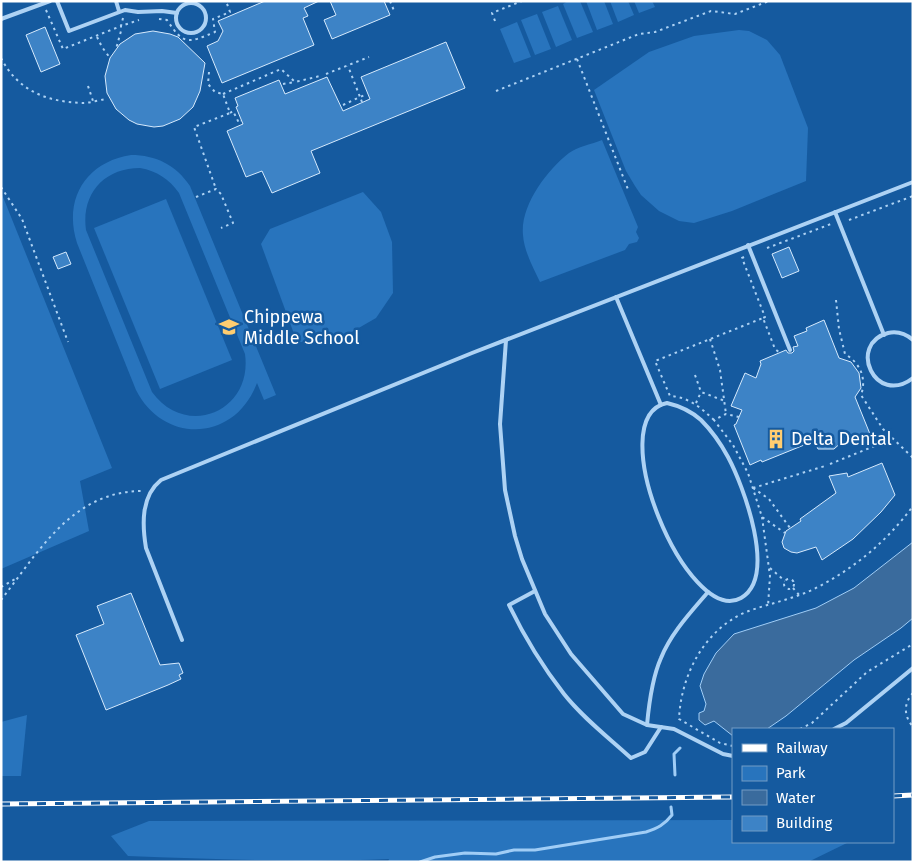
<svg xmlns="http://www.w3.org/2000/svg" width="914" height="863" viewBox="0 0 914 863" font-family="'Fira Sans',sans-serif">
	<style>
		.green { fill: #2874bd; fill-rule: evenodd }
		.water { fill: #3a6b9d; stroke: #a0cdf6 }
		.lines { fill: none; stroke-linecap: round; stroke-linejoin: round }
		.stream { stroke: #a0cdf6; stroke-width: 3 }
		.building { fill: #3d83c6; stroke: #d6eafd }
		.path { stroke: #add2f4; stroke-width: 2; stroke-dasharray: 2.5 4; stroke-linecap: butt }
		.lane { stroke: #add2f4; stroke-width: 4 }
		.rail-casing { stroke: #fff; stroke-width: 5 }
		.rail { stroke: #155a9f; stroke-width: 3; stroke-dasharray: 9; stroke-linecap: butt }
		.labels { text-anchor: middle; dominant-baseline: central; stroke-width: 5; stroke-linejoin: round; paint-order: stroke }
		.poi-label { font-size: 18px; fill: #fff; stroke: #155a9f; text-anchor: start }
	</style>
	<rect width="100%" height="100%" fill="#155a9f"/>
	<g class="green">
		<path d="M568,1h12l13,31 -16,6 -14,-34z"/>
		<path d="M586,1h18l9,23 -16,6z"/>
		<path d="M610,1h18l6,14 -16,7z"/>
		<path d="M634,1h18l3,6 -16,6z"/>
		<path d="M558,6l14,34 -16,7 -14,-35z"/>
		<path d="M537,14l14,35 -16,6 -14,-35z"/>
		<path d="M517,22l14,35 -17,6 -14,-34z"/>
		<path d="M739,30l10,1 18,9 13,15 28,73 -2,53 -74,30 -38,12 -15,-2 -20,-10 -18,-16 -6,-9 -9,-15 -32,-81 55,-38 45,-16z"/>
		<path d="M602,140l36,87 -2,5 3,6 -2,4 -8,2 -4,6 -85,32c-7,-15 -16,-31 -17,-47 -3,-29 24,-65 46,-82 8,-6 23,-9 33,-13z"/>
		<path d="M131,155c25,0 45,10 59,31l86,209 -12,5 -7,-17c-22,59 -93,62 -121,7l-59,-147c-14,-44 9,-81 54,-88zM140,168c17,3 29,11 39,25l66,161c8,58 -59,85 -93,38l-66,-162c-5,-36 18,-62 54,-62z"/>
		<path d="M1,192l111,276 -32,13 9,50 -88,38z"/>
		<path d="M363,192l18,20 11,30 1,51 -17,25 -33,19 -23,5h-23l-36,-98 9,-15z"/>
		<path d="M166,199l66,161 -72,29 -66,-161z"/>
		<path d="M27,715l-6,61h-20v-54z"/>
		<path d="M733,820v22h116l-41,20h-420l1,-3c-87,4 -174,0 -261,-3l-17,-20 38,-15z"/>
	</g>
	<path class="water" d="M913,542v76l-12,10 -47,32 -68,56 -19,13h-34v7l-19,-15 -9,4 -6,-5v-7l5,-2 2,-7 -6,-18 4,-12 12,-21 18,-19 82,-26 38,-20z"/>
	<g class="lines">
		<g class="stream">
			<path d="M675,775l-1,-21 6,-6"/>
			<path d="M420,862l15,-5 30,-4 31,1 18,-4h21l111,-18c12,-4 18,-7 26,-17l-1,-8"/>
		</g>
	</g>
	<g class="building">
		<path d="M265,1h54l-15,7 4,8 -5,2 11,27 -92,38 -15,-37 11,-5 5,-10 -5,-10z"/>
		<path d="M330,1h54l6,14 -58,24 -8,-19 12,-5z"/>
		<path d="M45,27l15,37 -19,8 -15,-37z"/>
		<path d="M153,31l17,3 8,3 27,26 -5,28 -7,16 -13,12 -17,7 -9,1 -17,-3 -8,-4 -13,-11 -9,-16 -2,-17 5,-18 10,-14 15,-10z"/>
		<path d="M446,42l19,46 -154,63 9,22 -48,20 -10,-22 -16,6 -19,-46 16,-7 -7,-17 2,-1 -3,-8 44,-18 6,14 42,-17 16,34 27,-12 -9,-22z"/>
		<path d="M789,247l10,24 -17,7 -10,-24z"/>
		<path d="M66,252l5,12 -13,5 -5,-12z"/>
		<path d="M824,320l15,38 12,4 8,11 2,15 -6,9 15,37 -25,10 -1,-4 -10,9h-16l-4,-8 -52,21 -1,-2 -11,5 -16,-40 2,-1 6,-14 -11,-4 14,-33 11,5 5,-14 -1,-3 26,-11 2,3h4l2,-2 -1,-4 5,-1 -4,-10 13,-5 -1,-3z"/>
		<path d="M882,463l13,32 -14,17 -28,27 -31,21 -6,-13 -19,6 -6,-1 -7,-4 -2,-6 4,-11 15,-10 -1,-2 36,-26 -7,-17 18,-3 1,4z"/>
		<path d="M131,593l29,72 19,-2 4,10 -4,2 2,4 -13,6 -62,25 -30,-75 28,-11 -7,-18z"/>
	</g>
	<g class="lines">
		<g class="path">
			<path d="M390,1l5,12"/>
			<path d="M46,10l17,39 58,-23v5l-5,18"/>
			<path d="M123,18l-2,8 18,-6"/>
			<path d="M159,19l8,1c17,26 21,23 48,12l-2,-13 17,-7 -4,-11"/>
			<path d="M495,21l-3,-8 30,-12"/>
			<path d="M97,37l5,10 8,11"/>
			<path d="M1,58c17,33 46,44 82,45 7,0 16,-3 23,-4"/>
			<path d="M577,59l52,133"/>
			<path d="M209,72l-1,12 7,8 8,2 7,19 -36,14 22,62"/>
			<path d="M326,74l43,-17"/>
			<path d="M283,84l12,-2"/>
			<path d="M88,86l5,15"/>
			<path d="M496,91l143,-57 16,-2 56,-21 24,3 34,-13"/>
			<path d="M223,94l58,-25 14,13 25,-6"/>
			<path d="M362,102l-2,-5 7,-3"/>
			<path d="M343,105l17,-8 -12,-31"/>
			<path d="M230,113l3,-2 6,12 2,-2"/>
			<path d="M1,187l21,32 46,123"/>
			<path d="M196,197l20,-8 5,5 12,29 -12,5"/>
			<path d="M849,220l64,-24"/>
			<path d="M767,248l64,-24"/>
			<path d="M744,257l-2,1 23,59 -2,1"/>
			<path d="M836,300l3,29 6,25c15,9 22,24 16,41l22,34 30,29"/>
			<path d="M710,339l10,31 6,44"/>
			<path d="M695,375l6,17 24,9"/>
			<path d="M696,403l5,-11"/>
			<path d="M739,417l-13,-3 -12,6 19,25 15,28 14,44 23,16"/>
			<path d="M714,420c-13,-12 -25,-23 -44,-24l-15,-35 108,-43 12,31 5,4"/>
			<path d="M830,464l62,-25"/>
			<path d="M753,488l72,-22"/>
			<path d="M753,488l16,11 21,29"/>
			<path d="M762,517l8,59 -2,30"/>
			<path d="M770,568l15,13"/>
			<circle cx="789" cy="584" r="5"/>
			<path d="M1,587l16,-9"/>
			<path d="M793,588l7,8"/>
			<path d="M1,600c38,-49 72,-109 141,-109"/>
			<path d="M913,693c-10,11 -9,23 0,34"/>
			<path d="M800,729l12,-6 55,-51 46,-28"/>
			<path d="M733,746l-13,-3 -41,-24c2,-44 25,-89 67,-107 24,-9 49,-13 72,-25 38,-20 69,-46 95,-81"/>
		</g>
		<g class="lane">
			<path d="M57,1l12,30 56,-21 13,2 24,-1 15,2"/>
			<path d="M116,1l3,10"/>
			<circle cx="191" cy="18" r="15"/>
			<path d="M1,19l49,-18"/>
			<path d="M835,212l49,123"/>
			<path d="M748,245l42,105"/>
			<path d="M616,297l45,108"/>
			<path d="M506,340l-6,84 5,66 10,46 7,23 23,55 26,40 52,60 24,11 27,4 49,25 10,2"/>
			<path d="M913,340c-7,-6 -16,-9 -25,-7 -41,11 -13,74 25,45"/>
			<path d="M667,403c13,3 24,8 34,17 10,10 20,24 27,37 15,28 50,120 13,141 -53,30 -142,-181 -74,-195z"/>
			<path d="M535,591l-26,14c15,31 34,62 55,89 19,24 44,43 67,64l14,-6 16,-25"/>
			<path d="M182,640l-36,-92c-4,-24 -5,-52 15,-68l311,-127 441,-171"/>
			<path d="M647,725c2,-22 5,-47 14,-67 10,-25 30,-46 47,-66"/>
			<path d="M834,729l12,-6 67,-55"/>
		</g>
		<defs>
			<g id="rail">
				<path d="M893,796l20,-1"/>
				<path d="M1,804l732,-7"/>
			</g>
		</defs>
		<use href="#rail" class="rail-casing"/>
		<use href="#rail" class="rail"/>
	</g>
	<defs>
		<symbol id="school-bare" viewBox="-9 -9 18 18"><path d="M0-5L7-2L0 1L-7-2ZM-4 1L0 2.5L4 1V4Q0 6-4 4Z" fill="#ffcd70" stroke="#155a9f" stroke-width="2.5" paint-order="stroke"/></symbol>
		<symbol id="building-bare" viewBox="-9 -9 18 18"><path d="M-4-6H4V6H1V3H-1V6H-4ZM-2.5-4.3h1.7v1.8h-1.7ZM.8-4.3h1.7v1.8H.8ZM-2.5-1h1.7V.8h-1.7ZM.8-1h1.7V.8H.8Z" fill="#ffcd70" stroke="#155a9f" stroke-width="2.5" paint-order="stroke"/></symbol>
	</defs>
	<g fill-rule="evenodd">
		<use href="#school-bare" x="215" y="313" width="28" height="28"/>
		<use href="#building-bare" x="762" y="425" width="28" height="28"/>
	</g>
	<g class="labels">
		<g class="poi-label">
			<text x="244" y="317">Chippewa<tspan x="244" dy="21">Middle School</tspan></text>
			<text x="791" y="439">Delta Dental</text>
		</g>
	</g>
	<rect width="914" height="863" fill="none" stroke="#ffffff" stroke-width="5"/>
	<rect x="732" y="728" width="162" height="115" fill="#155a9f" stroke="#739cc5"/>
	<rect x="742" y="744" width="25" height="8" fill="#ffffff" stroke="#739cc5"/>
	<text x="776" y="753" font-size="15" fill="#ffffff">Railway</text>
	<rect x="742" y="766" width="25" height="15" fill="#2874bd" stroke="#739cc5"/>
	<text x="776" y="778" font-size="15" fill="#ffffff">Park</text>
	<rect x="742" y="790" width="25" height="15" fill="#3a6b9d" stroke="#739cc5"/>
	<text x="776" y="803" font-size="15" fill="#ffffff">Water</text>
	<rect x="742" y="816" width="25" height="15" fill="#3d83c6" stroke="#739cc5"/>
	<text x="776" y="828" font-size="15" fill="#ffffff">Building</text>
</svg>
